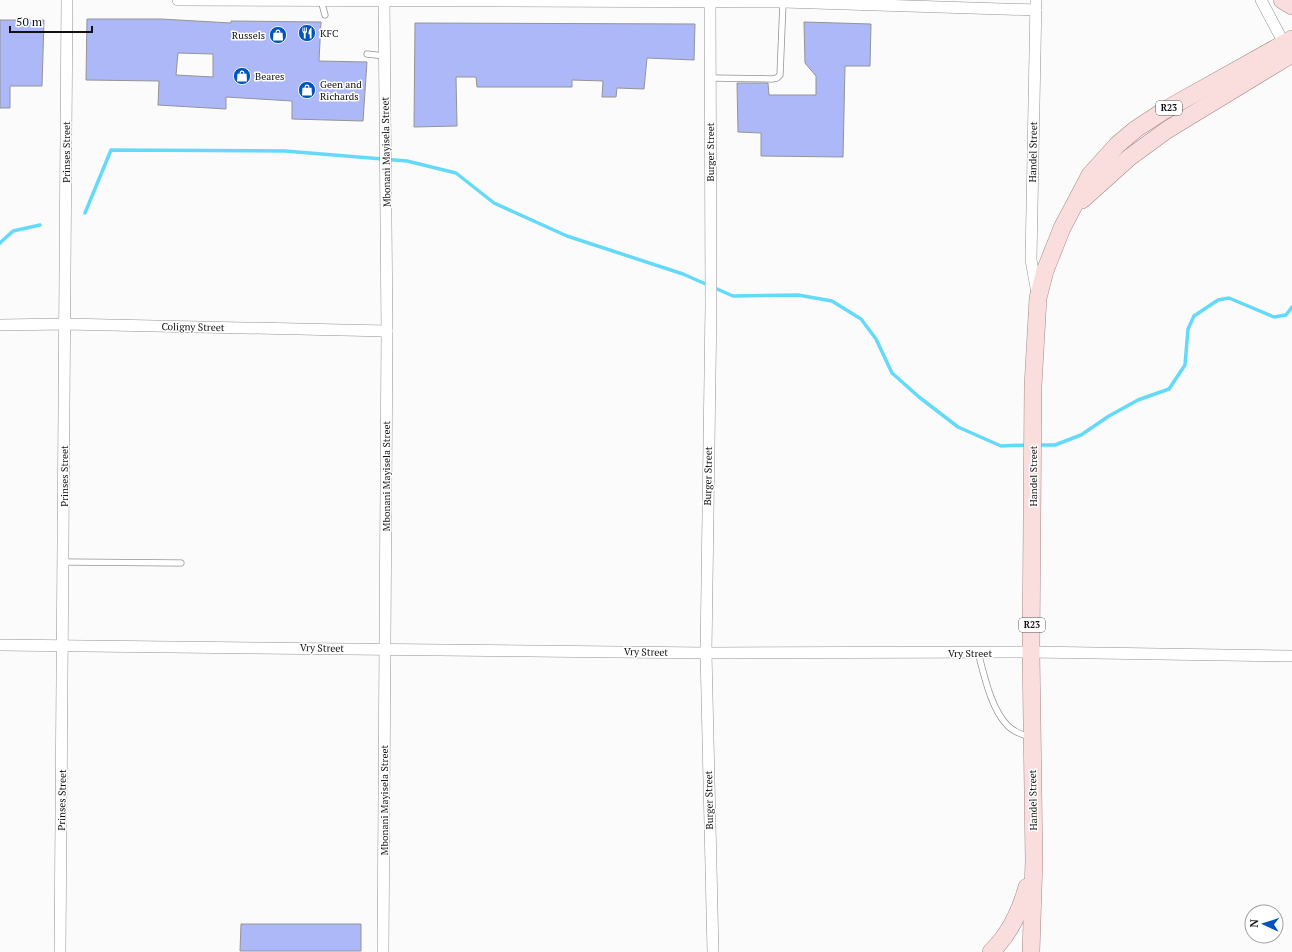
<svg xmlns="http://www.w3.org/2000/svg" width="1292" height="952" viewBox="0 0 1292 952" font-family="'PT Serif',serif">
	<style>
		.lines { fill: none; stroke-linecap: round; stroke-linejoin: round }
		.stream { stroke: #65daf8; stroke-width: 3.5 }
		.building { fill: #acb8f7; stroke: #949495; fill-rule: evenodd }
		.lane-casing { stroke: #929394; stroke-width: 7 }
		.street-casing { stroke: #929394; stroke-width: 12 }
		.primary-casing { stroke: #a68887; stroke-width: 18 }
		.lane { stroke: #fff; stroke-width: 5.5 }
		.street { stroke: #fff; stroke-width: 11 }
		.primary { stroke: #fadedd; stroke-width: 17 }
		.labels { text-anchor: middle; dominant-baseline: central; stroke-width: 3; stroke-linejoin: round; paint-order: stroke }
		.shield { fill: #fff; stroke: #585859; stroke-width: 1 }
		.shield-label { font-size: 9px; font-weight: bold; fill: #111112 }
		.poi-label { font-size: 10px; fill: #111112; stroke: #fff; text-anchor: start }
		.street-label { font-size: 10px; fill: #111112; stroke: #fff }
	</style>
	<rect width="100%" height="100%" fill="#fbfbfc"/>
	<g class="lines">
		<g class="stream">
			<path d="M85,213l26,-63 174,1 122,10 49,12 38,30 73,33 116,38 50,22 65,-1 34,6 29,18 15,20 16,34 27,24 39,30 43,19 27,-1"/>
			<path d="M0,243l13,-12 27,-6"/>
			<path d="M1037,445h18l26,-10 28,-19 29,-16 31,-11 16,-24 3,-36 6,-13 24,-16 11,-2 45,19 12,-2 6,-8"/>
		</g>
	</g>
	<g class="building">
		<path d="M87,19h74l70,4v-2l90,1 -2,39 48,1 -4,59 -71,-2v-18l-66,-4v12l-68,-4 1,-24 -73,-1zM178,53l35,1v23l-37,-2z"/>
		<path d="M0,20h44l-2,66h-32v22h-10z"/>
		<path d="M804,22l67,2 -1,42h-25l-2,91 -82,-1v-23l-23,-1 -1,-49h31l1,12h47v-19l-11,-13z"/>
		<path d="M415,23l280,1 -1,36 -47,-2 -3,31 -27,-1 -1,9h-14l1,-16 -31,-1v7h-95l-1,-10h-20l1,49 -43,1z"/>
		<path d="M241,924h120v27h-121z"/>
	</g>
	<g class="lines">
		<defs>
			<g id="lane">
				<path d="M321,0l4,15"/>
				<path d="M367,54l18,2"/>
				<path d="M710,78l62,1 5,-1 3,-3 3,-73"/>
				<path d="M64,562l117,1"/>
				<path d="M978,652c6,23 13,57 30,74 6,6 15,9 22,11"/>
			</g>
			<g id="street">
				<path d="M178,0l605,2 253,8"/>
				<path d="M710,0l1,305 -5,348 7,299"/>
				<path d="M1036,0l-5,260 6,33"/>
				<path d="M1261,0l26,49"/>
				<path d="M0,325l65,-1 322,7"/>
				<path d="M0,645l706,8 325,-1 261,4"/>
				<path d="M60,952l7,-952"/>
				<path d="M383,952l4,-621 -3,-331"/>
			</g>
			<g id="primary">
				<path d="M1282,0l10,6"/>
				<path d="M1082,200l48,-43 37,-27 125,-76"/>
				<path d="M991,952c19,-18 29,-40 36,-65"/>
				<path d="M1031,952l3,-92 -3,-208 2,-266 5,-88 7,-27 17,-43 28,-53 27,-30 19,-16 29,-19 127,-71"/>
			</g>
		</defs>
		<use href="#lane" class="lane-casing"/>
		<use href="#street" class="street-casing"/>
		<use href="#primary" class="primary-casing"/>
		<use href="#lane" class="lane"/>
		<use href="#street" class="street"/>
		<use href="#primary" class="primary"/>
	</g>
	<defs>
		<symbol id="restaurant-disc" viewBox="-11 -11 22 22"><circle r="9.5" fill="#0054bd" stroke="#fff"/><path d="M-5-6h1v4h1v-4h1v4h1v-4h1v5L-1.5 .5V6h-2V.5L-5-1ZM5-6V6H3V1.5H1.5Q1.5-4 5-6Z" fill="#fff"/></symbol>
		<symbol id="shop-disc" viewBox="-11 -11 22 22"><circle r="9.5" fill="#0054bd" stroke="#fff"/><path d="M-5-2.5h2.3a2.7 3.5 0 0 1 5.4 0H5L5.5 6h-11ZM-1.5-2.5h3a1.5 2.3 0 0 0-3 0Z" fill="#fff"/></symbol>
	</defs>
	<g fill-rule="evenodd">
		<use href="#restaurant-disc" x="297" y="23" width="20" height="20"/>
		<use href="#shop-disc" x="268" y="25" width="20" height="20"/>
		<use href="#shop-disc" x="232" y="66" width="20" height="20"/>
		<use href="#shop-disc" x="297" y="80" width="20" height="20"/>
	</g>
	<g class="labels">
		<g class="shield">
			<rect x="1156" y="101" width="26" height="14" rx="3"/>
			<rect x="1019" y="618" width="26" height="14" rx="3"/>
		</g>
		<g class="shield-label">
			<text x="1169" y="108">R23</text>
			<text x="1032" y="625">R23</text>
		</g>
		<g class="poi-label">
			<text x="320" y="33">KFC</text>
			<text x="265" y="35" text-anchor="end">Russels</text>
			<text x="255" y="76">Beares</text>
			<text x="320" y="84">Geen and<tspan x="320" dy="12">Richards</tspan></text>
		</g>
		<g class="street-label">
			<text transform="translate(66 152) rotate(-90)">Prinses Street</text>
			<text transform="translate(386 152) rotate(-91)">Mbonani Mayisela Street</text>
			<text transform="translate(710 152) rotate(-90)">Burger Street</text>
			<text transform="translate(1033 152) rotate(-89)">Handel Street</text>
			<text transform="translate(193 327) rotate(1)">Coligny Street</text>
			<text transform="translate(64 476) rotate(-90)">Prinses Street</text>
			<text transform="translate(386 476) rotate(-90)">Mbonani Mayisela Street</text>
			<text transform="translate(708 476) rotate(-89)">Burger Street</text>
			<text transform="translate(1033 476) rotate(-90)">Handel Street</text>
			<text transform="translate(322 648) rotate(1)">Vry Street</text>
			<text transform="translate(646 652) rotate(1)">Vry Street</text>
			<text x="970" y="653">Vry Street</text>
			<text transform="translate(62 800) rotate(-89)">Prinses Street</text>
			<text transform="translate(384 800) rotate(-90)">Mbonani Mayisela Street</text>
			<text transform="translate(709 800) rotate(-91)">Burger Street</text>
			<text transform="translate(1033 800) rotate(-91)">Handel Street</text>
		</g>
	</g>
	<g transform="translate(1264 924) rotate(273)"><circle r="19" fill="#ffffff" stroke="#a0a0a0"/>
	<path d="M0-3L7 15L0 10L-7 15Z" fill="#0054bd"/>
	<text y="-6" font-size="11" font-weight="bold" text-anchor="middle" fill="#111112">N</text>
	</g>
	<path d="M10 26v6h82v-6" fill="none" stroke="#111112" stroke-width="2"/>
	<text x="16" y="26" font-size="12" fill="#111112" stroke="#ffffff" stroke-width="3" paint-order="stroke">50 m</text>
</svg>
